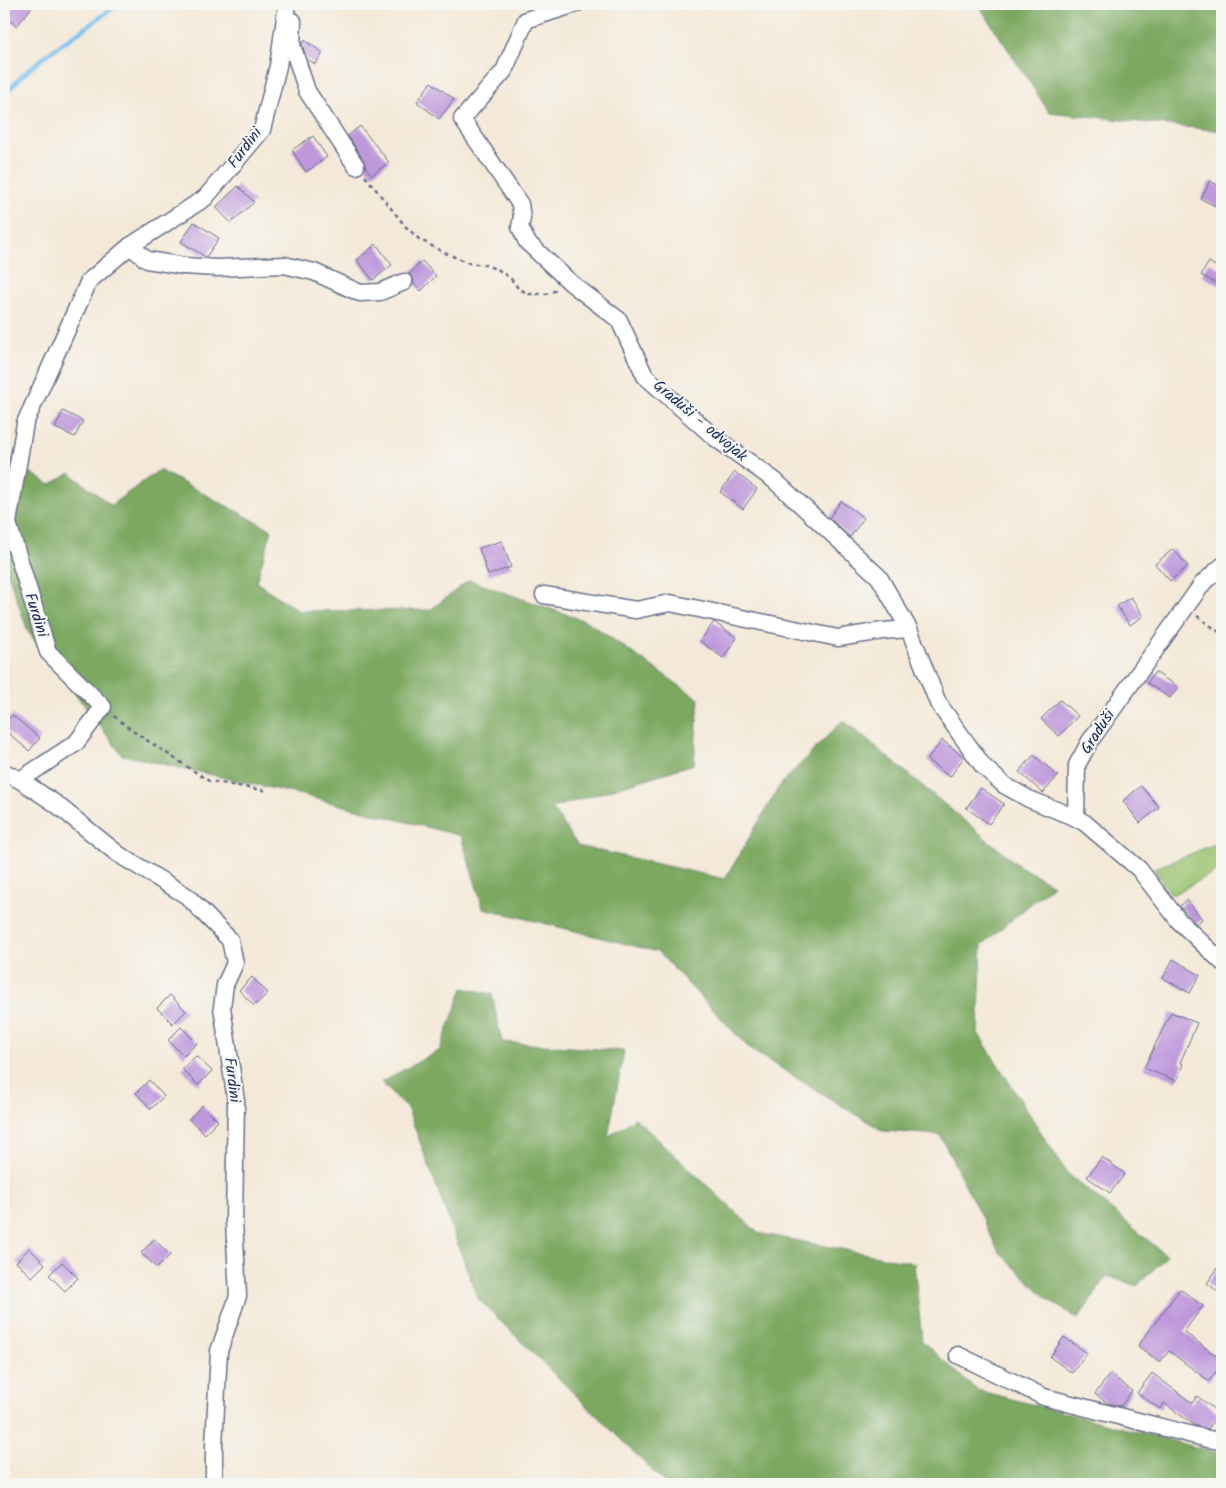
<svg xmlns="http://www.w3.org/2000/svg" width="1226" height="1488" viewBox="0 0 1226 1488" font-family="Kalam,sans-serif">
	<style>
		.green { fill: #9ac26d; stroke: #5a7866 }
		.forest { fill: #7ba860; stroke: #4b6c5f }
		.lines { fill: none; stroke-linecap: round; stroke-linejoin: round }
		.stream { stroke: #77c0ef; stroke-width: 4.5 }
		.building { fill: #be98db }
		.minor-casing { stroke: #677089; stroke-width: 19 }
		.path { stroke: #677089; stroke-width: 2.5; stroke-dasharray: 4 4; stroke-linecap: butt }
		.minor { stroke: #fff; stroke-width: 16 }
		.labels { text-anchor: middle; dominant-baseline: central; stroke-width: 4.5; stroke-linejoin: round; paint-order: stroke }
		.street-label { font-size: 16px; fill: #1b2f5e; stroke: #f6f6f2 }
	</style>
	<rect width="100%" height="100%" fill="#f6f6f2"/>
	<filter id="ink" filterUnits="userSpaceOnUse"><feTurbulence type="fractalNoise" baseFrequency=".02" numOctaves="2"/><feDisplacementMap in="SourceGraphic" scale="10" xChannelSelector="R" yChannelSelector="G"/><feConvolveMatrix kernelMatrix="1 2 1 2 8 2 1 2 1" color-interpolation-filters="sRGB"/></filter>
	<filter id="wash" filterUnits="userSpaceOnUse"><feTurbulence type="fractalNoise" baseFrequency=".0096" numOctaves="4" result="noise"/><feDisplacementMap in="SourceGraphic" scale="20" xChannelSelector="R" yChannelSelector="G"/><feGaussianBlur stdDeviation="1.12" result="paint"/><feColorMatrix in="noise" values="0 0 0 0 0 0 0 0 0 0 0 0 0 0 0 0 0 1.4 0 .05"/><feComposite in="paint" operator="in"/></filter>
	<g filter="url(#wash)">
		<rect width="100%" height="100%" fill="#f4e9d8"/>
		<path class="green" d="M1222,841v27l-50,27 -19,-26z"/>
		<g class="forest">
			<path d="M978,4h244v127l-173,-19z"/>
			<path d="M4,455l46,30 20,-12 41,32 48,-35 113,60 -16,52 43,29 131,-1 39,-30 119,42 111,77 -5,65 -142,44 26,38 147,33 55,-94 63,-65 175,145 35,20 -71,60 -4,88 89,140 100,83 -30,30 -30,-10 -29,43 -33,-22 -46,-45 -59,-117 -57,-4 -132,-81 -93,-98 -175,-44 -22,-72 -159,-41 -180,-40 -94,-123 -24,-70z"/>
			<path d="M463,988l29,6 10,48 122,9 -16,86 27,-19 123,115 156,30 8,78 55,49 242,63 3,2v29h-556l-188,-185 -70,-189 -27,-28 59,-32z"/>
		</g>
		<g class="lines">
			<path class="stream" d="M4,96c30,-39 76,-62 114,-92"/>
		</g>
		<g id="blocks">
			<g class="building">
				<path d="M4,4h30l-17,22 -13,-10z"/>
				<path d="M304,40l19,13 -8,11 -8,-5 -5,-15z"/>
				<path d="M431,82l23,17 -15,20 -22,-17z"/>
				<path d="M360,126l29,36 -17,13 -6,-7 -2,-7 -16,-25z"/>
				<path d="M313,136l14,21 -21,15 -14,-22z"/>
				<path d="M1210,181l12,6v22l-21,-10z"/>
				<path d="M238,186l16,16 -23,21 -15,-16z"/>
				<path d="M194,222l25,16 -13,19 -25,-15z"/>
				<path d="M376,244l16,21 -19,15 -16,-20z"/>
				<path d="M422,261l14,15 -15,15 -7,-7 -1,-6 -4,-4z"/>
				<path d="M1209,262l13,8v17l-21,-12z"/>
				<path d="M63,411l20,10 -8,16 -20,-9z"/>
				<path d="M735,472l22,17 -14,20 -23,-17z"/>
				<path d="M841,501l23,17 -14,19 -21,-19z"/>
				<path d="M502,541l9,26 -23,8 -9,-27z"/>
				<path d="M1173,549l15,17 -18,15 -15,-17z"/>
				<path d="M1131,597l12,19 -13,9 -13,-19z"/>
				<path d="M714,622l23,16 -14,20 -23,-17z"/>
				<path d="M1155,672l23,15 -8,11 -23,-15z"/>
				<path d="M1060,700l18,16 -19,20 -18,-17z"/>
				<path d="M12,715l28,23 -11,13 -25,-22v-4z"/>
				<path d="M942,740l22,17 -14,20 -23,-17z"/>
				<path d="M1034,755l24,21 -15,17 -24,-21z"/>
				<path d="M1141,786l18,21 -19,16 -17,-22z"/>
				<path d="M981,788l23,16 -15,20 -23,-16z"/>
				<path d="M1187,900l15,19 -6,5 -16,-18z"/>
				<path d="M1173,959l27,16 -10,18 -27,-15z"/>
				<path d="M252,977l16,16 -14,13 -15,-16z"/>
				<path d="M170,995l16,16 -13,13 -16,-16z"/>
				<path d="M1171,1012l26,11 -17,40 3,1 -6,17 -33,-13z"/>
				<path d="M181,1027l16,16 -13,13 -16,-16z"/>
				<path d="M196,1056l16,15 -14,14 -16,-16z"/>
				<path d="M149,1080l15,16 -13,13 -15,-16z"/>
				<path d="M202,1105l16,16 -13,13 -16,-15z"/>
				<path d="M1102,1157l23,17 -15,19 -23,-16z"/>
				<path d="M154,1239l16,16 -13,13 -16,-15z"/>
				<path d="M29,1248l16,16 -13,13 -16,-15z"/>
				<path d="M62,1262l16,16 -13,13 -16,-16z"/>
				<path d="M1222,1262v33l-15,-12z"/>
				<path d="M1180,1289l23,17 -19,26 38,28v3l-13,18 -40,-30 -9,11 -22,-16z"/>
				<path d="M1064,1337l23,16 -15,20 -22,-16z"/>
				<path d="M1152,1373l40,30 5,-7 22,17 -11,16 -14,-4 -30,-22 -4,6 -23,-16z"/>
				<path d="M1110,1374l22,17 -11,15 -14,-3 -12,-9z"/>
			</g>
		</g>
	</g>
	<g filter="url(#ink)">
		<use href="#blocks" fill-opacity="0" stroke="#677089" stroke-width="1"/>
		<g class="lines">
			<defs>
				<g id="minor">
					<path d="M576,4l-50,16 -22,51 -42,48 58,85 2,14 -2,9 7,15 44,41 48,37 26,56 69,61 60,43 105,97 30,52 29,74 45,63 21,19 25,14 47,19"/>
					<path d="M293,21l-1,24 15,46 49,75"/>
					<path d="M130,246l17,14 37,6 33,2 67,-3 30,7 46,21 20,-1 24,-10"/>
					<path d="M1222,566l-19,17 -113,158 -13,24 -1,53 9,5 54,46 40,52 43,41"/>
					<path d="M544,595l92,15 34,-7 168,35 45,-7 26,-2"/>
					<path d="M4,772l16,8 36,24 62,50 69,42 43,44 5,23 -10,22 -3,22 14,94 -2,120 4,75 -19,55 -5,94v39"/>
					<path d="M20,780l56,-37 27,-36 -55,-55 -40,-129 17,-100 64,-142 41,-35 75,-48 57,-68 16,-64 9,-62"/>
					<path d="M958,1355l86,42 164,42 14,2"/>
				</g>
			</defs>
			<use href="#minor" class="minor-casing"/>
			<g class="path">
				<path d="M365,176l41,51 13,12 24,13 26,11 16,2 14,5 12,9 7,9 11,6h17l11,-4"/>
				<path d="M1197,616l25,18"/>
				<path d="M114,716l19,15 76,50 59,10"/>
			</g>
			<use href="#minor" class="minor"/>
		</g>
	</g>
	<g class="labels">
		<g class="street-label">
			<text transform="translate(245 148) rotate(-53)">Furdini</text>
			<text transform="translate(700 421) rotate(40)">Graduši - odvojak</text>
			<text transform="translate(36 615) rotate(72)">Furdini</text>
			<text transform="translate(1098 732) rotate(-57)">Graduši</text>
			<text transform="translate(232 1080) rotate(83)">Furdini</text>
		</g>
	</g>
	<rect width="1226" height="1488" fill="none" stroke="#f6f6f2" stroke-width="20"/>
</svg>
